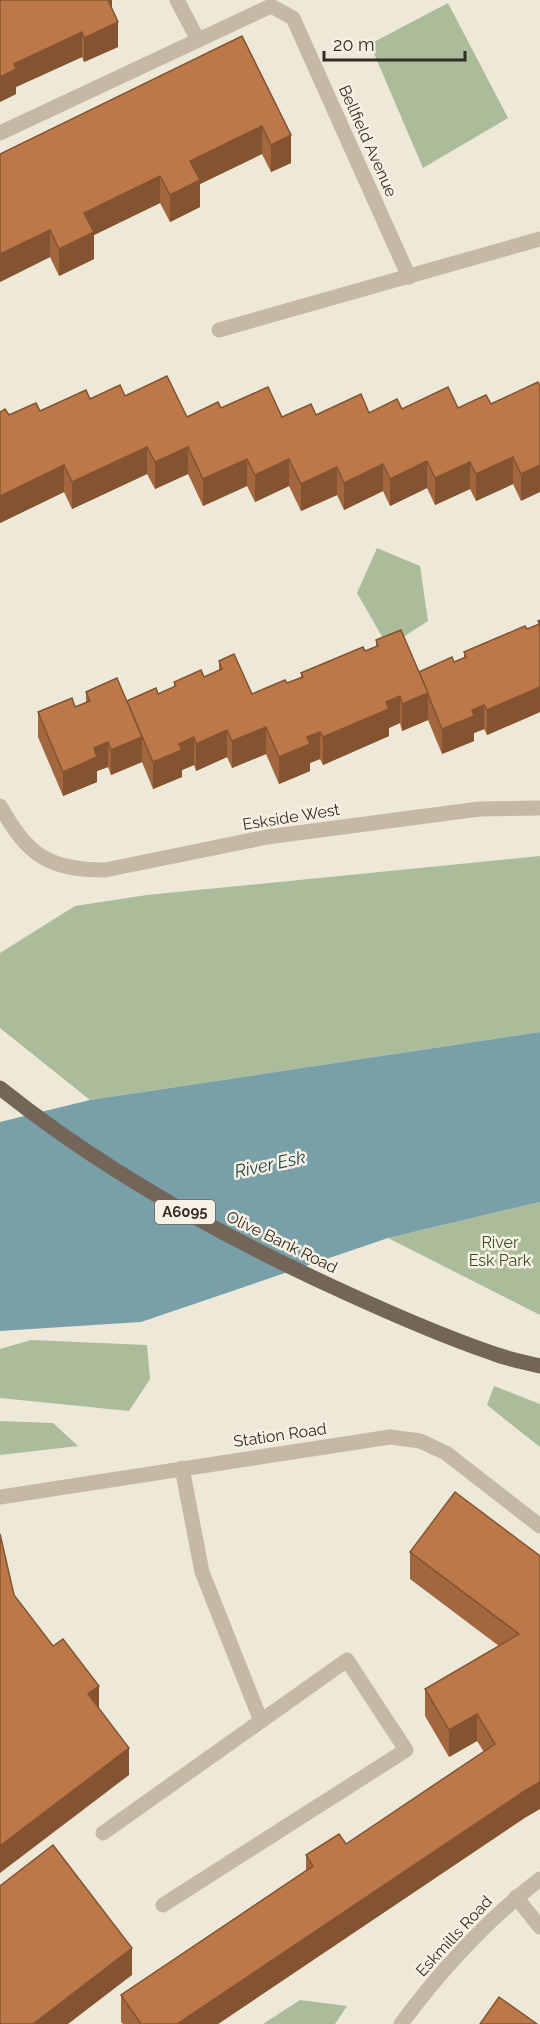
<svg xmlns="http://www.w3.org/2000/svg" width="540" height="2024" viewBox="0 0 540 2024" font-family="Raleway,sans-serif">
	<style>
		.green { fill: #aabc99 }
		.water { fill: #799fa9 }
		.lines { fill: none; stroke-linecap: round; stroke-linejoin: round }
		.minor { stroke: #c5b9a5; stroke-width: 15 }
		.major { stroke: #736558; stroke-width: 15 }
		.wall { fill: #a2673e }
		.shaded-wall { fill: #845432 }
		.building { fill: #bc7848; stroke: #845432; stroke-width: 1.5 }
		.labels { text-anchor: middle; dominant-baseline: central; stroke-width: 5; stroke-linejoin: round; paint-order: stroke }
		.shield { fill: #f7f1e3; stroke: #6d665f; stroke-width: 1.5 }
		.shield-label { font-size: 15px; font-weight: bold; fill: #322b26 }
		.street-label { font-size: 16px; fill: #322b26; stroke: #f7f1e3 }
		.park-label { font-size: 16px; fill: #3b4e2b; stroke: #f7f1e3 }
		.water-label { font-size: 18px; font-style: italic; fill: #1f444f; stroke: #f7f1e3 }
	</style>
	<rect width="100%" height="100%" fill="#eee8d8"/>
	<g class="green">
		<path d="M448,3l60,115 -85,50 -53,-124z"/>
		<path d="M377,548l43,18 8,55 -40,26 -31,-54z"/>
		<path d="M540,856v176l-450,68 -90,-72v-75l75,-47 72,-11z"/>
		<path d="M540,1202v113l-152,-77z"/>
		<path d="M31,1340l116,5 3,34 -21,32 -129,-13v-49z"/>
		<path d="M494,1386l46,18v43l-53,-42z"/>
		<path d="M0,1421l53,2 25,23 -78,9z"/>
		<path d="M300,2000l47,6 -12,18h-72z"/>
	</g>
	<path class="water" d="M540,1032v170l-152,36 -247,84 -141,9v-209l90,-22z"/>
	<g class="lines">
		<g class="minor">
			<path d="M177,0l21,40"/>
			<path d="M0,133l271,-127 22,12 116,259"/>
			<path d="M219,330l321,-91"/>
			<path d="M0,806c28,49 48,64 105,64l162,-33 212,-28 61,-1"/>
			<path d="M182,1468l20,104 59,149"/>
			<path d="M0,1497l390,-60 30,4 26,12 94,73"/>
			<path d="M103,1833l244,-173 59,90 -243,155"/>
			<path d="M516,1897l24,30"/>
			<path d="M401,2024c40,-54 86,-104 139,-145"/>
		</g>
		<path class="major" d="M0,1088c105,84 223,149 344,204 48,22 98,44 148,61 15,6 32,9 48,13"/>
	</g>
	<g class="wall">
		<path d="M112,0v10l6,37 -34,15 -2,-5 -66,30v7l-16,8z"/>
		<path d="M242,36l49,127 -20,9 -9,-18 -62,30v23l-30,15 -10,-19 -66,32v24l-35,17 -9,-19 -50,25z"/>
		<path d="M538,382l-17,119 -8,-17 -37,17 -6,-12 -35,16 -8,-17 -37,18 -7,-15 -39,19 -7,-15 -36,16 -12,-25 -34,16 -8,-16 -44,20 -15,-32 -33,15 -8,-15 -75,35 -8,-17 -64,31v-111l9,3 31,-4 50,-12 35,-3 62,21 34,-9 61,9 87,-4 33,-4 56,-1 33,-4z"/>
		<path d="M540,620v92l-53,23 -3,-6 -10,4v8l-32,13 -14,-34 -26,11 -2,-8 -11,5v8l-66,29 -3,-6 -10,4v8l-31,13 -13,-30 -34,14 -5,-11 -31,14 -2,-6 -12,5v7l-29,12 -11,-27 -31,13 -3,-8 -11,4v11l-34,14 -25,-59v-25l37,-5 11,-4v-11l41,10 31,-8 16,-7v-5l30,-5 15,-7v-9l33,33 35,-11 14,-6v-4l64,-22 11,-5v-6l43,32 35,-10 10,-4v-6l63,-23 11,-5v-3z"/>
		<path d="M410,1552l130,4 -17,263 -305,205h-95l-2,-2v-27l185,-125v-15l40,-11 138,-92 -7,-11 -28,16 -24,-41v-27l74,-43 -89,-67z"/>
	</g>
	<g class="shaded-wall">
		<path d="M107,0h5v20z"/>
		<path d="M118,22v25l-34,15v-24z"/>
		<path d="M82,32v25l-66,30v7l-16,8v-25l14,-13z"/>
		<path d="M262,126v28l-62,30v23l-30,15v-27l20,-34z"/>
		<path d="M291,135v28l-20,9v-27z"/>
		<path d="M160,176v27l-66,32v24l-35,17v-27l25,-36z"/>
		<path d="M50,230v27l-50,25v-28z"/>
		<path d="M147,447v27l-75,35v-27z"/>
		<path d="M188,447v27l-33,15v-27z"/>
		<path d="M513,457v27l-37,17v-27z"/>
		<path d="M247,459v27l-44,20v-27z"/>
		<path d="M289,459v27l-34,16v-27z"/>
		<path d="M427,461v27l-37,18v-27z"/>
		<path d="M470,462v27l-35,16v-27z"/>
		<path d="M383,464v27l-39,19v-27z"/>
		<path d="M64,465v27l-64,31v-27z"/>
		<path d="M540,465v27l-19,9v-27z"/>
		<path d="M337,467v28l-36,16v-27z"/>
		<path d="M540,687v25l-53,23v-25z"/>
		<path d="M428,693v27l-26,11v-27z"/>
		<path d="M400,696v27l-11,5v8l-66,29v-28l63,-35z"/>
		<path d="M484,705v24l-10,4v8l-32,13v-25l30,-19z"/>
		<path d="M266,727v27l-34,14v-27z"/>
		<path d="M227,730v27l-31,14v-27z"/>
		<path d="M320,732v27l-10,4v8l-31,13v-27l28,-20z"/>
		<path d="M142,737v25l-31,13v-25z"/>
		<path d="M194,737v28l-12,5v7l-29,12v-27l26,-18z"/>
		<path d="M108,742v25l-11,4v11l-34,14v-24l31,-24z"/>
		<path d="M99,1686v27l-11,-19z"/>
		<path d="M477,1714v27l-28,16v-27z"/>
		<path d="M129,1748v27l-129,98v-27z"/>
		<path d="M540,1782v27l-17,10 -305,205h-41l346,-232z"/>
		<path d="M132,1948v27l-64,49h-35z"/>
	</g>
	<g class="building">
		<path d="M0,0h108l10,22 -34,16 -2,-6 -68,32 2,5 -16,8z"/>
		<path d="M242,36l49,99 -20,10 -9,-19 -72,35 10,19 -30,15 -10,-19 -76,37 10,19 -35,17 -9,-19 -50,24v-100z"/>
		<path d="M167,376l20,41 31,-15 3,6 47,-21 14,30 29,-13 5,11 45,-21 8,19 28,-14 5,10 46,-22 10,21 28,-13 5,9 47,-22 2,4v79l-19,9 -8,-17 -37,17 -6,-12 -35,16 -8,-17 -37,18 -7,-15 -39,19 -7,-16 -36,17 -12,-25 -34,16 -8,-16 -44,20 -15,-32 -33,15 -8,-15 -75,35 -8,-17 -64,31v-84l5,-3 4,6 27,-12 4,8 46,-21 4,9 30,-14 5,11z"/>
		<path d="M540,620v67l-53,23 -3,-5 -12,5 2,6 -32,13 -23,-57 33,-15 2,5 12,-5 -2,-5 61,-26 2,3 13,-5 -2,-3z"/>
		<path d="M401,630l27,63 -26,11 -2,-8 -14,6 3,7 -66,28 -3,-5 -13,5 3,7 -31,13 -13,-30 -34,14 -5,-11 -31,14 -2,-7 -15,7 3,6 -29,12 -26,-61 29,-13 2,6 18,-8 -2,-4 27,-12 3,7 18,-8 -3,-8 15,-7 18,40 33,-14 2,3 16,-6 -2,-4 62,-26 2,4 13,-5 -2,-6z"/>
		<path d="M117,678l25,59 -31,13 -3,-8 -14,6 3,9 -34,15 -25,-60 34,-14 3,9 15,-6 -4,-9z"/>
		<path d="M455,1492l85,64v226l-17,10 -346,232h-36l-20,-29 192,-129 -7,-11 33,-21 7,10 149,-100 -18,-30 -28,16 -24,-41 94,-55 -109,-82z"/>
		<path d="M0,1534l14,61 39,51 10,-7 36,47 -11,8 41,54 -129,98z"/>
		<path d="M53,1845l79,103 -99,76h-33v-138z"/>
		<path d="M499,1997l38,27h-57z"/>
	</g>
	<g class="labels">
		<rect class="shield" x="155" y="1200" width="60" height="24" rx="4.5"/>
		<g class="shield-label">
			<text x="185" y="1212">A6095</text>
		</g>
		<g class="street-label">
			<text transform="translate(368 141) rotate(66)">Bellfield Avenue</text>
			<text transform="translate(291 817) rotate(-9)">Eskside West</text>
			<text transform="translate(282 1242) rotate(26)">Olive Bank Road</text>
			<text transform="translate(280 1435) rotate(-8)">Station Road</text>
			<text transform="translate(454 1936) rotate(-47)">Eskmills Road</text>
		</g>
		<g class="park-label">
			<text x="500" y="1242">River<tspan x="500" dy="18">Esk Park</tspan></text>
		</g>
		<g class="water-label">
			<text transform="translate(270 1164) rotate(-12)">River Esk</text>
		</g>
	</g>
	<path d="M324 51v9h141v-9" fill="none" stroke="#322b26" stroke-width="3"/>
	<text x="333" y="51" font-size="18" fill="#322b26" stroke="#f7f1e3" stroke-width="4.5" paint-order="stroke">20 m</text>
</svg>
